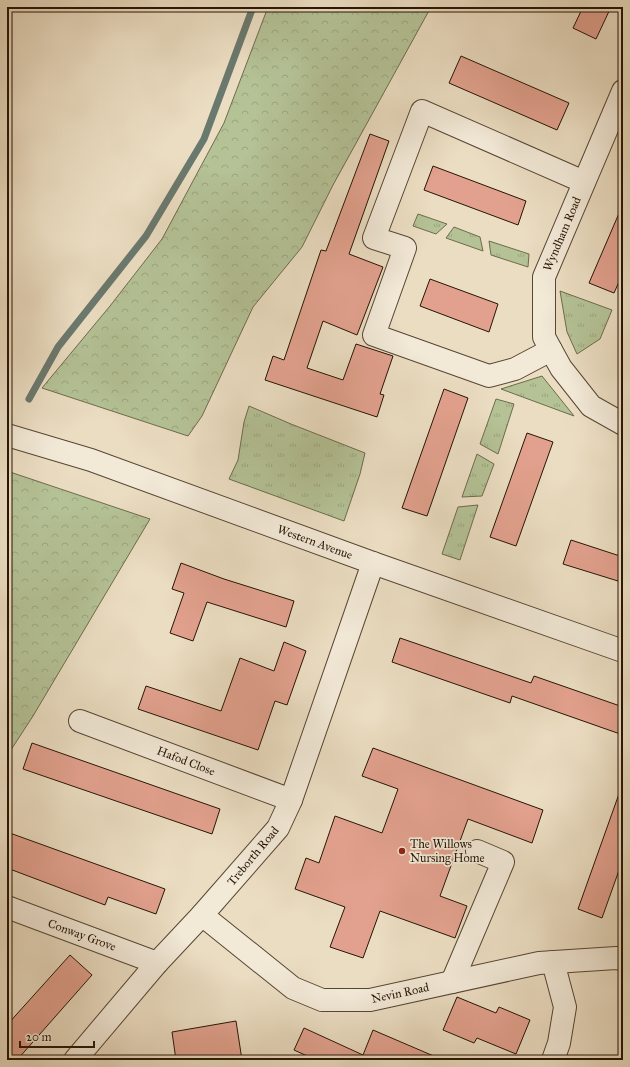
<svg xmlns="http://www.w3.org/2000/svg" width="630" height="1067" viewBox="0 0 630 1067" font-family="'IM FELL Great Primer',serif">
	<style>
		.grass { fill: url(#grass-tufts); stroke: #6d6b4d }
		.forest { fill: url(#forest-crowns); stroke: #6d6b4d }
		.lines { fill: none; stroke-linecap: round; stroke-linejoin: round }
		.stream { stroke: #6a796e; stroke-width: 7 }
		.building { fill: #e2a18e; stroke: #261404 }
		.minor-casing { stroke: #574634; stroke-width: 24 }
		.minor { stroke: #f2e9d7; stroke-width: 22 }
		.poi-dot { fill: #8f2418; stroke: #f2e9d7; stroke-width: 1.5 }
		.labels { text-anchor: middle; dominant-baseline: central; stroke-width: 3.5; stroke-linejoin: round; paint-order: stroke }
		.street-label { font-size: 12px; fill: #261404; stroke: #f2e9d7 }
		.poi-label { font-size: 12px; fill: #261404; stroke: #f2e9d7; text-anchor: start }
	</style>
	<defs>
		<pattern id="grass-tufts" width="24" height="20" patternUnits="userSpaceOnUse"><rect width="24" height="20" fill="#b4c296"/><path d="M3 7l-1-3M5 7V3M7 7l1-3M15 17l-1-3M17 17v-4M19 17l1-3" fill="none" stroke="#9ba680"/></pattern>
		<pattern id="forest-crowns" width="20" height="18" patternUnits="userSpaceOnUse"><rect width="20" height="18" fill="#b4c296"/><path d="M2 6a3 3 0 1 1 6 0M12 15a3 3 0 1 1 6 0" fill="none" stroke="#9ba680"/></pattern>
	</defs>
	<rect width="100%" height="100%" fill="#ebddc2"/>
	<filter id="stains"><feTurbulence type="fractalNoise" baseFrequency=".005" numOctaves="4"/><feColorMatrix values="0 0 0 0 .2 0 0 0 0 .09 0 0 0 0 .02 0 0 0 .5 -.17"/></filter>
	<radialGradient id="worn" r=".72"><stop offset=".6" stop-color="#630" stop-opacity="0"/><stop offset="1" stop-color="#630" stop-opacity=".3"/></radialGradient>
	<g class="grass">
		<path d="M418,214l29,10 -11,10 -23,-8z"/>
		<path d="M454,227l26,10 3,14 -37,-13z"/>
		<path d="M489,241l40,13 -1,13 -37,-12z"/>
		<path d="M560,291l52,19 -12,29 -23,15 -10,-22z"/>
		<path d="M542,376l32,40 -73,-27z"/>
		<path d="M496,399l18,5 -16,50 -18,-10z"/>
		<path d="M249,406l42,18 74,29 -5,21 -16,47 -115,-42 9,-19 6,-38z"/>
		<path d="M477,454l17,10 -12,32 -20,1z"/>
		<path d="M478,505l-18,55 -18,-6 16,-47z"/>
	</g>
	<g class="forest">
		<path d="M268,7h163l-98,178 -31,62 -49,60 -51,109 -14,20 -146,-48 68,-82 52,-67 62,-116z"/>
		<path d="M7,471l143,48 -117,197 -26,40z"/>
	</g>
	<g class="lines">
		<path class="stream" d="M29,399l29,-52 88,-111 58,-97 49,-132"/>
	</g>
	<g class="building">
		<path d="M583,7h28l-15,32 -23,-11z"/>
		<path d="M461,56l108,47 -12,27 -108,-47z"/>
		<path d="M370,134l19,7 -40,113 34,13 -26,68 -34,-14 -16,47 36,12 13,-36 37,12 -13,38 4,1 -7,22 -112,-37 8,-24 11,4 37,-110 5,1z"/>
		<path d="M433,166l93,35 -8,24 -94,-35z"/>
		<path d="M623,204v69l-9,20 -25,-10z"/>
		<path d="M430,279l68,25 -9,28 -69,-26z"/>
		<path d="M444,389l24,9 -41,118 -25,-8z"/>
		<path d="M527,433l26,9 -37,104 -26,-9z"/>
		<path d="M571,540l52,17v9l-5,15 -55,-17z"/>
		<path d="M181,563l43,16 70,22 -8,26 -79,-25 -14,39 -23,-8 14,-40 -12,-4z"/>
		<path d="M400,638l131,45 3,-7 89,31v28l-111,-39 -2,7 -118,-41z"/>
		<path d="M284,642l22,9 -19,54 -12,-4 -17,49 -120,-41 8,-23 75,25 19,-53 34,13z"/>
		<path d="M32,743l188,66 -8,25 -189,-65z"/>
		<path d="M373,748l170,62 -11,33 -64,-24 -28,77 27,10 -12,32 -75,-27 -17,47 -33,-11 15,-40 -50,-18 11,-31 13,5 16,-47 47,17 16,-44 -36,-13z"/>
		<path d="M620,791l3,1v67l-21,59 -24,-9z"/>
		<path d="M7,832l158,57 -9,25 -48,-17 -3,8 -98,-37z"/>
		<path d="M70,955l22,20 -75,85h-10v-35z"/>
		<path d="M457,997l39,16 3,-6 31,13 -14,34 -39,-16 -3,5 -31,-13z"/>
		<path d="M236,1021l6,39h-66l-4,-28z"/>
		<path d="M304,1028l59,27 10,-25 70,30h-127l-22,-10z"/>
	</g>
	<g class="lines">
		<defs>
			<g id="minor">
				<path d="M623,91l-79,186v60l7,13 10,18 30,38 32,18"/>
				<path d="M551,350l-36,19 -26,7 -115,-41 31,-87 -31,-10 48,-127 162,71"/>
				<path d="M7,435l84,25 282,103 250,88"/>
				<path d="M80,721l211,79"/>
				<path d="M7,907l150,56"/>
				<path d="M202,915l91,73 29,12h48l169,-37 77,-5 7,1"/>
				<path d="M452,982l51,-120 -26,-11"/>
				<path d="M75,1060l82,-97 45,-48 76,-87 13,-28 82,-237"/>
				<path d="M553,1060l6,-17 6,-36 -12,-45"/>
			</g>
		</defs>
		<use href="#minor" class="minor-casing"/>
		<use href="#minor" class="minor"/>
	</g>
	<circle class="poi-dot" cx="402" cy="851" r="4"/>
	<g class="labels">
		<g class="street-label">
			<text transform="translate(562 234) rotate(-67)">Wyndham Road</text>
			<text transform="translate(315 542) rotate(20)">Western Avenue</text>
			<text transform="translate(186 761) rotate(21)">Hafod Close</text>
			<text transform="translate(253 856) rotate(-50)">Treborth Road</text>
			<text transform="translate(82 935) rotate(20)">Conway Grove</text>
			<text transform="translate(400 993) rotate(-12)">Nevin Road</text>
		</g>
		<g class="poi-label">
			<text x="410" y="844">The Willows<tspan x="410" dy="14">Nursing Home</tspan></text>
		</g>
	</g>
	<rect width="630" height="1067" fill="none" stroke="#ebddc2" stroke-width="24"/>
	<rect x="8" y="8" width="614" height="1051" fill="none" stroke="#261404" stroke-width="2"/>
	<rect x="12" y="12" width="606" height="1043" fill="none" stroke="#261404"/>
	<path d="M20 1041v6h74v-6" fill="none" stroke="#261404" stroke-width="2"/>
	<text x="26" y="1041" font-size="12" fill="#261404" stroke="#f2e9d7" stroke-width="3" paint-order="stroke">20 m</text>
	<rect width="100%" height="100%" filter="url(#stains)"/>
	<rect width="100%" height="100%" fill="url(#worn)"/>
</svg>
